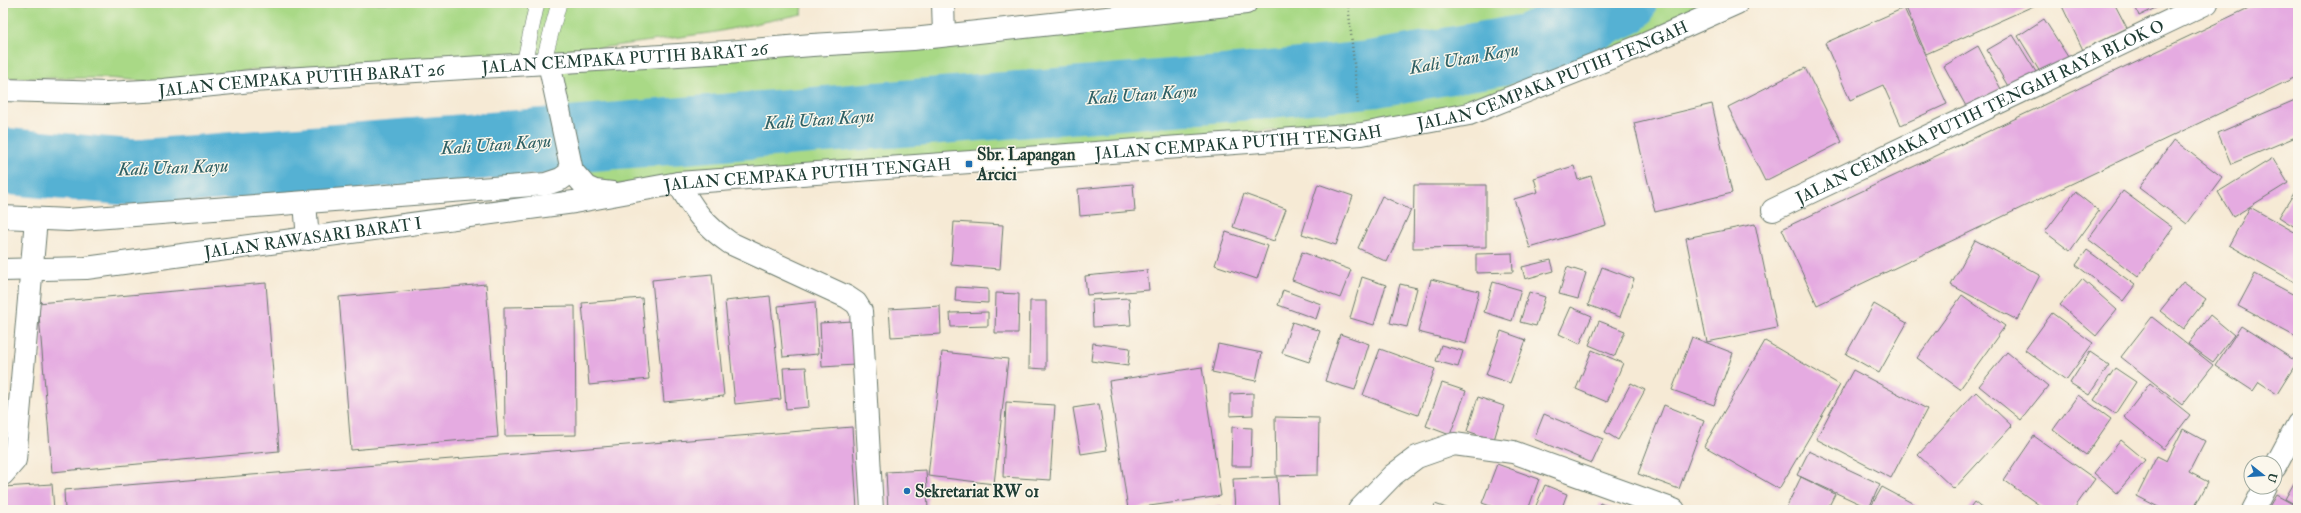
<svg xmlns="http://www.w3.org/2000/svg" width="2301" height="513" viewBox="0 0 2301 513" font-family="'IM FELL Double Pica',serif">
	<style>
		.green { fill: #a9d986; stroke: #648b5d }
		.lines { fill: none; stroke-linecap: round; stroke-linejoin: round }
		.river { stroke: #55b1d3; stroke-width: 67 }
		.building { fill: #e5abe1 }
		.service-casing { stroke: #6a7a6c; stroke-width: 16 }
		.minor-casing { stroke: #6a7a6c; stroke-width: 24 }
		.tertiary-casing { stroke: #6a7a6c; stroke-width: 24 }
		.path { stroke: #6a7a6c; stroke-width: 2.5; stroke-dasharray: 1 3; stroke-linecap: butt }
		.service { stroke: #fff; stroke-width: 15 }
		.minor { stroke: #fff; stroke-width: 22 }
		.tertiary { stroke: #fff; stroke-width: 22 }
		.poi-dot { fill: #1f6fb2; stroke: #fbf7ec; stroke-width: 1.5 }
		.labels { text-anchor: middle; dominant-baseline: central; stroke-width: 3; stroke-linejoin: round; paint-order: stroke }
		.street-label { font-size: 17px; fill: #1f3d34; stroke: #fbf7ec }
		.poi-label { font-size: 17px; font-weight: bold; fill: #1f3d34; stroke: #fbf7ec; text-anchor: start }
		.water-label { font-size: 18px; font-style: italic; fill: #2f6064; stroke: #fbf7ec }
	</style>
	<rect width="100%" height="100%" fill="#fbf7ec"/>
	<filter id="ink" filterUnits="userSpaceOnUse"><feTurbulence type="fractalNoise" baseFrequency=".025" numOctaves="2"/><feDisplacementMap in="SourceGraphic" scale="8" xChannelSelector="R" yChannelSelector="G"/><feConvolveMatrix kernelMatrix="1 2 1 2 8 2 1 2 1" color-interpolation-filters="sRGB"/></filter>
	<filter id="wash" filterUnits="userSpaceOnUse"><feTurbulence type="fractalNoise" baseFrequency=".012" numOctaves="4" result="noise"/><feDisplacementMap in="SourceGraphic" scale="16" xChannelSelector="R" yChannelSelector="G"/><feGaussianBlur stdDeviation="0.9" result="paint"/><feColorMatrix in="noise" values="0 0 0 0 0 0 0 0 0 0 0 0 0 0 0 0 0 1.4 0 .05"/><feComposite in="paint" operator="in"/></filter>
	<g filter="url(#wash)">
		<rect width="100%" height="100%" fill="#f6ead5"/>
		<g class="green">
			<path d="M3,3h800l-1,11 -86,18 -174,24 -290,14 -93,12 -54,-4h-102z"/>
			<path d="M1246,3h482l-255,102 -107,18 -779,64 -36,-121z"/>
		</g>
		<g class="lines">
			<path class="river" d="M3,161l134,12 1119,-87 117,-12 156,-27 94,-44"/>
		</g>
		<g id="blocks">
			<g class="building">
				<path d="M1904,3h136l-114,51z"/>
				<path d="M2067,3h47l13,25 -44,22 -21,-44z"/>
				<path d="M2134,3h32l-27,13z"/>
				<path d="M2259,3h39v73l-481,229 -35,-76z"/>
				<path d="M1904,8l43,96 -46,21 -18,-40 -33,15 -25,-57z"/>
				<path d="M2044,19l26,41 -27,17 -25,-41z"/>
				<path d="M2013,35l23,37 -27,16 -22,-38z"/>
				<path d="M1978,46l23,43 -34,19 -23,-42z"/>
				<path d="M1805,68l37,74 -77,39 -37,-74z"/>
				<path d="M2295,100l3,7v29l-67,28 -13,-31z"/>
				<path d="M1712,104l20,89 -77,19 -21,-89z"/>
				<path d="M2174,140l48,37 -35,47 -48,-36z"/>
				<path d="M2273,158l15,25 -55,34 -15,-25z"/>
				<path d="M1574,166l4,14 13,-4 15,49 -76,23 -16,-49 24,-7 -4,-14z"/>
				<path d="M1133,184l2,27 -55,5 -2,-27z"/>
				<path d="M1318,184l35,12 -17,49 -34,-11z"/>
				<path d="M1414,185h72v62l-73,1z"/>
				<path d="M2298,187v42l-19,-12z"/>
				<path d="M2123,191l50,37 -35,49 -50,-38z"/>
				<path d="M2075,192l24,19 -29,40 -25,-19z"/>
				<path d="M1244,194l42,15 -12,32 -41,-14z"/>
				<path d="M1382,196l29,14 -24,52 -29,-14z"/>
				<path d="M2250,207l48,27v50l-69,-39z"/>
				<path d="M954,222l49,3 -3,44 -49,-4z"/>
				<path d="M1755,224l22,104 -70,14 -21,-104z"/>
				<path d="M1226,232l42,14 -11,33 -42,-14z"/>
				<path d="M1975,240l65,35 -23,45 -66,-35z"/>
				<path d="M2087,250l48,35 -12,16 -47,-36z"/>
				<path d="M1302,252l49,18 -11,28 -48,-18z"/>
				<path d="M1512,253l1,19 -37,1v-19z"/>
				<path d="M1551,260l3,11 -29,8 -3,-12z"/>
				<path d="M1567,267l19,6 -8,26 -19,-5z"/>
				<path d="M1602,267l32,12 -14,38 -32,-12z"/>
				<path d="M1147,270l2,20 -62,5 -2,-19z"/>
				<path d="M712,274l12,122 -60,6 -12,-122z"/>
				<path d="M2255,274l43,23v41l-60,-32z"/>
				<path d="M1362,277l24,8 -12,40 -24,-7z"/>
				<path d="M1431,279l48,12 -13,53 -48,-12z"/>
				<path d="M2082,279l35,31 -21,26 -36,-31z"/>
				<path d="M1493,282l28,8 -9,31 -28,-9z"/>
				<path d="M2183,282l23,17 -23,30 -23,-18z"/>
				<path d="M266,283l13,168 -227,21 -14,-169z"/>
				<path d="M486,284l12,153 -147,13 -12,-153z"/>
				<path d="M1400,284l17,4 -10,39 -17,-4z"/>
				<path d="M956,287l32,2v14l-33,-2z"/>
				<path d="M1283,290l38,14 -5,15 -38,-14z"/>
				<path d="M1529,292l16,5 -9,29 -16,-4z"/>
				<path d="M996,293l23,1 -1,39h-23z"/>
				<path d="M1962,295l43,31 -45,63 -43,-31z"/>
				<path d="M770,296l11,103 -46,5 -10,-103z"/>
				<path d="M642,298l7,81 -60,6 -7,-82z"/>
				<path d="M1129,298l2,27 -38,2 -1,-27z"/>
				<path d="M1030,301h16v68l-17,-1z"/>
				<path d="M815,302l3,52 -35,3 -5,-51z"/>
				<path d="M1874,304l33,19 -28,50 -33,-19z"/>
				<path d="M575,306l1,129 -71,1 -1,-129z"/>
				<path d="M940,306l1,28 -50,3 -2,-28z"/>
				<path d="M1571,307l21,9 -12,28 -21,-10z"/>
				<path d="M988,312v14l-37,1 -1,-14z"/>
				<path d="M2052,313l41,30 -27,37 -41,-30z"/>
				<path d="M2210,315l24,20 -21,27 -25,-18z"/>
				<path d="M2152,317l61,48 -31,40 -61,-48z"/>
				<path d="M853,321l2,44 -33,2 -2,-44z"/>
				<path d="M1599,321l26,10 -10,25 -26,-11z"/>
				<path d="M1292,322l28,9 -11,31 -27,-9z"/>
				<path d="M2241,326l56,36 -20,32 -18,-12 -6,9 -38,-25z"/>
				<path d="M1501,331l25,9 -16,43 -24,-8z"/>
				<path d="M1340,334l29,10 -14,46 -30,-9z"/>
				<path d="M1692,337l41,16 -19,52 -42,-15z"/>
				<path d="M1765,341l75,44 -61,104 -75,-43z"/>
				<path d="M1093,343l37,5 -2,18 -37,-5z"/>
				<path d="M1218,344l44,9 -6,28 -44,-9z"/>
				<path d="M1441,345l22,6 -5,16 -22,-6z"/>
				<path d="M1380,349l55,20 -17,46 -55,-20z"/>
				<path d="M1592,350l31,13 -16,39 -31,-13z"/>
				<path d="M942,352l66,7 -14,125 -66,-8z"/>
				<path d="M2007,352l41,34 -27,34 -42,-34z"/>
				<path d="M2090,352l19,13 -20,30 -19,-12z"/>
				<path d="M806,367l3,40 -23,2 -3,-41z"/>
				<path d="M1202,367l19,129 -93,13 -19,-128z"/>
				<path d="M2115,368l21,14 -21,32 -21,-14z"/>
				<path d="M1853,370l74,39 -36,69 -75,-39z"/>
				<path d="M1442,383l24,8 -16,44 -24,-9z"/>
				<path d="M1631,383l14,7 -27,50 -13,-8z"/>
				<path d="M2150,383l40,32 -26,34 -40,-32z"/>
				<path d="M1976,392l36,34 -58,63 -36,-34z"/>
				<path d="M1253,393v22l-23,1v-22z"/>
				<path d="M2078,395l33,24 -25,36 -33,-25z"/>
				<path d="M1478,397l26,9 -10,34 -27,-9z"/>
				<path d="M1006,402l49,3 -5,75 -47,-3z"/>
				<path d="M1099,404l8,46 -26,4 -8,-46z"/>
				<path d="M1664,405l40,16 -25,68 -41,-15z"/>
				<path d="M1544,414l59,25 -11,24 -58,-24z"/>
				<path d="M1275,417l44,1 -1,57 -42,1z"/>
				<path d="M852,427l5,83h-792l-1,-20z"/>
				<path d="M1232,427l20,1 -1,38h-20z"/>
				<path d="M2183,429l22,12 -16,31 19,10 -15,28h-29l-27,-14 20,-40 10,5z"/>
				<path d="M2034,436l61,43 -22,31h-27l-42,-30z"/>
				<path d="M2121,440l24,20 -28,33 -23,-20z"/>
				<path d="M1809,451l71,33 -11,24 -72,-33z"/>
				<path d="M1497,464l42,15 -11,31h-27l-19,-7z"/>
				<path d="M926,470l2,40h-40l-2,-38z"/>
				<path d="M2298,476v30l-13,-7z"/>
				<path d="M1277,477l2,33h-44l-2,-31z"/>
				<path d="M1801,477l34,17 -8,16h-42z"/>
				<path d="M52,484l2,26h-51v-23z"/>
				<path d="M1545,485l22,9 -6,16h-27z"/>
				<path d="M1882,487l43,23h-56z"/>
				<path d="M2276,495l22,12v3h-31z"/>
				<path d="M1974,502l10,8h-16z"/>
				<path d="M1600,503l15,7h-18z"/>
				<path d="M1435,504l17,6h-19z"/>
				<path d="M1220,506v4h-20v-1z"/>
				<path d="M2141,506l8,4h-10z"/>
			</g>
		</g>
	</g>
	<g filter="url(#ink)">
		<use href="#blocks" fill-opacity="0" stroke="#6a7a6c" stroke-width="1"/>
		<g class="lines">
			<defs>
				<g id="service">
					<path d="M543,63l16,-60"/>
					<path d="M524,64l13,-61"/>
				</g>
				<g id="minor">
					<path d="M943,3l1,32"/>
					<path d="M678,183c17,29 25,41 52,60l117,54 9,6 5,8 11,199"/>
					<path id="s1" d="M1773,210l434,-207"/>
					<path d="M2275,467l23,-43"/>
					<path d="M3,474l12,-14 21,-241"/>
					<path d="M1359,510l34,-35 24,-18 37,-13 59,8 161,58"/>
					<path d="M2253,510l12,-23"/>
				</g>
				<g id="tertiary">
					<path d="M549,63l23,108 14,16 9,4 17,2"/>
					<path id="s2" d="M3,90l104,3 56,-3 89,-9 475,-29 85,-7 101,-6 333,-36"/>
					<path d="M305,203l3,36"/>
					<path d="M3,217l65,3 478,-36 15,-5 11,-8"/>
					<path id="s3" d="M3,270l83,-2 488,-66 104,-19 684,-49 107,-20 174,-69 94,-42"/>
				</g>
			</defs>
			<use href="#service" class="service-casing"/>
			<use href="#minor" class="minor-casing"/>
			<use href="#tertiary" class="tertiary-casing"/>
			<path class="path" d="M1348,3l10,101"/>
			<use href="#service" class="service"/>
			<use href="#minor" class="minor"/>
			<use href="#tertiary" class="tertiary"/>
		</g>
	</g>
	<g class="poi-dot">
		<rect x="965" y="160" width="8" height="8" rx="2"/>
		<circle cx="907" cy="491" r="4"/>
	</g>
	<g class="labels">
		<g class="street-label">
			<text stroke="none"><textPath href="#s2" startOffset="623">JALAN CEMPAKA PUTIH BARAT 26</textPath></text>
			<text stroke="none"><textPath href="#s3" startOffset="1567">JALAN CEMPAKA PUTIH TENGAH</textPath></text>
			<text stroke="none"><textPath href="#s2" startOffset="299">JALAN CEMPAKA PUTIH BARAT 26</textPath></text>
			<text stroke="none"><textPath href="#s1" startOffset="229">JALAN CEMPAKA PUTIH TENGAH RAYA BLOK O</textPath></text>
			<text stroke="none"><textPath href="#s3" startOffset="1243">JALAN CEMPAKA PUTIH TENGAH</textPath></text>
			<text stroke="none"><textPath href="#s3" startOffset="811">JALAN CEMPAKA PUTIH TENGAH</textPath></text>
			<text stroke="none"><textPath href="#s3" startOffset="312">JALAN RAWASARI BARAT I</textPath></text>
		</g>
		<g class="poi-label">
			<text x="977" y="154">Sbr. Lapangan<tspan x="977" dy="20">Arcici</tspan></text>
			<text x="915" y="491">Sekretariat RW 01</text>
		</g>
		<g class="water-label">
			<text transform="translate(1464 59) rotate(-10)">Kali Utan Kayu</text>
			<text transform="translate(1142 95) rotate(-4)">Kali Utan Kayu</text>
			<text transform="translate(819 120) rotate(-4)">Kali Utan Kayu</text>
			<text transform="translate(496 145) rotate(-4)">Kali Utan Kayu</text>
			<text transform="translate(173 168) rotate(-2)">Kali Utan Kayu</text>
		</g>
	</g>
	<rect width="2301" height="513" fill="none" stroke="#fbf7ec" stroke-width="16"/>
	<g transform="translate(2263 475) rotate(107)"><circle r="19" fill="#fbf7ec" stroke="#a3ada2"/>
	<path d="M0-3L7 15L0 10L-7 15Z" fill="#1f6fb2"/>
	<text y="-6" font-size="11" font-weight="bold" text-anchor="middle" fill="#1f3d34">U</text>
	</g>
</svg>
